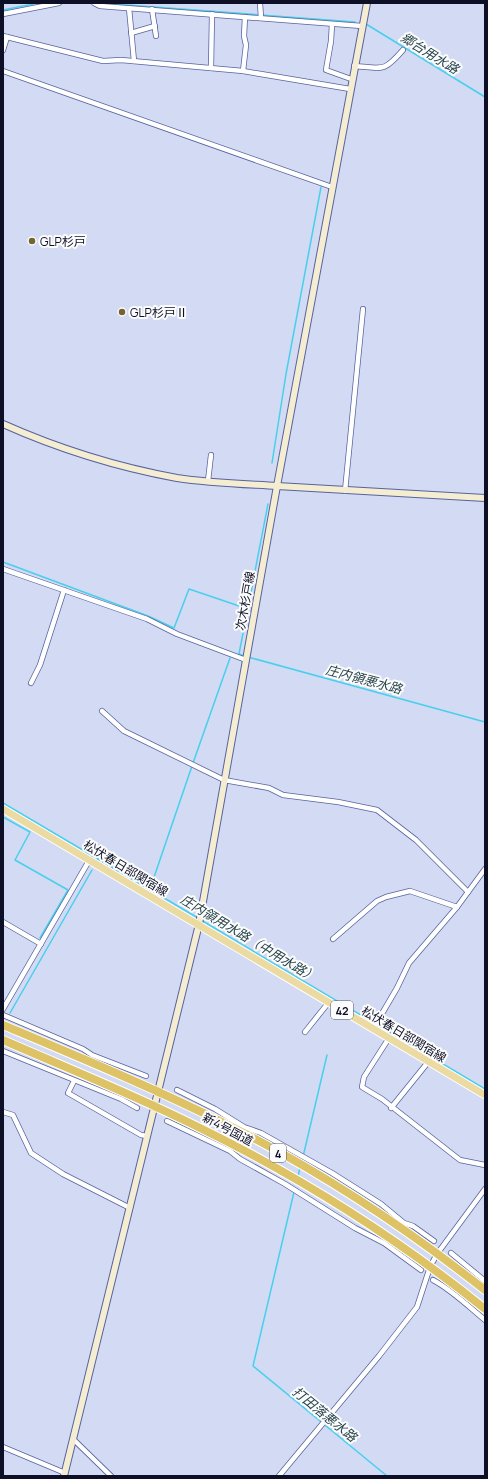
<svg xmlns="http://www.w3.org/2000/svg" width="488" height="1479" viewBox="0 0 488 1479" font-family="Manrope,'Noto Sans JP',sans-serif">
	<style>
		.lines { fill: none; stroke-linecap: round; stroke-linejoin: round }
		.stream { stroke: #47d0ec; stroke-width: 1.5 }
		.street-casing { stroke: #57639d; stroke-width: 6 }
		.secondary-casing { stroke: #57639d; stroke-width: 8 }
		.primary-casing { stroke: #fff; stroke-width: 9 }
		.highway-casing { stroke: #fff; stroke-width: 10 }
		.street { stroke: #fff; stroke-width: 4.5 }
		.secondary { stroke: #f5edd1; stroke-width: 6 }
		.primary { stroke: #ebdba3; stroke-width: 7 }
		.highway { stroke: #ddc365; stroke-width: 8 }
		.poi-dot { fill: #736432; stroke: #fcfcfc; stroke-width: 1.5 }
		.labels { text-anchor: middle; dominant-baseline: central; stroke-width: 4; stroke-linejoin: round; paint-order: stroke }
		.shield { fill: #fcfcfc; stroke: #545666; stroke-width: 1 }
		.shield-label { font-size: 11px; font-weight: bold; fill: #0c0f26 }
		.poi-label { font-size: 12px; fill: #0c0f26; stroke: #fcfcfc; text-anchor: start }
		.street-label { font-size: 12px; fill: #0c0f26; stroke: #fcfcfc }
		.water-label { font-size: 13px; font-style: italic; fill: #28454c; stroke: #fcfcfc }
	</style>
	<rect width="100%" height="100%" fill="#d3daf4"/>
	<g class="lines">
		<g class="stream">
			<path d="M100,3l255,19"/>
			<path d="M3,10l35,-7"/>
			<path d="M366,24l119,73"/>
			<path d="M272,463l14,-89 35,-187"/>
			<path d="M3,562l145,54 26,12 15,-39 59,20"/>
			<path d="M244,656l-5,-2 29,-150"/>
			<path d="M248,657l237,65"/>
			<path d="M193,763l37,-105"/>
			<path d="M3,803l195,115"/>
			<path d="M3,817l27,15 -15,28 53,30 -28,48"/>
			<path d="M151,886l41,-120"/>
			<path d="M201,920l284,169"/>
			<path d="M10,1013l82,-143"/>
			<path d="M302,1161l25,-106"/>
			<path d="M298,1177l2,-10"/>
			<path d="M294,1192l-41,174 134,110"/>
		</g>
		<defs>
			<g id="street">
				<path d="M94,3l6,3 262,20"/>
				<path d="M260,3l1,15"/>
				<path d="M129,8l5,53"/>
				<path d="M152,9l4,27"/>
				<path d="M3,14l56,-11"/>
				<path d="M332,24l-1,17 -5,29 25,9"/>
				<path d="M131,33l24,-7"/>
				<path d="M3,36l100,25 18,-1 122,11 107,18"/>
				<path d="M3,50l4,-13"/>
				<path d="M354,66c29,2 29,7 49,-16"/>
				<path d="M211,68l1,-54"/>
				<path d="M3,71l329,116"/>
				<path d="M243,71l3,-26 -2,-9 1,-19"/>
				<path d="M208,481l3,-26"/>
				<path d="M345,491l18,-182"/>
				<path d="M3,569l144,50 30,15 69,26"/>
				<path d="M31,683l9,-18 24,-75"/>
				<path d="M102,711l22,20 100,49 45,8 14,7 55,7 39,8 39,30 52,52"/>
				<path d="M3,922l38,22"/>
				<path d="M333,939l44,-38 9,-4 24,-6 47,16"/>
				<path d="M3,1009l87,-150"/>
				<path d="M3,1015l80,34 9,6 54,21"/>
				<path d="M373,1029l24,-41 12,-25 48,-56 28,-38"/>
				<path d="M305,1032l24,-30"/>
				<path d="M389,1038l-25,39 -2,10 20,12 78,61 25,5"/>
				<path d="M3,1051l118,48 16,9"/>
				<path d="M74,1081l-6,12 73,42 6,1"/>
				<path d="M177,1090l38,19 29,18 17,6 71,40 49,31 23,19 9,3 21,15"/>
				<path d="M391,1108l38,-47"/>
				<path d="M3,1112l10,3 18,38 32,21 67,34"/>
				<path d="M167,1121l63,30 10,8 45,25 70,44 29,15 37,27"/>
				<path d="M451,1253l34,28"/>
				<path d="M433,1280c19,10 35,26 52,40"/>
				<path d="M73,1439l38,37"/>
				<path d="M3,1447l62,26"/>
				<path d="M279,1476l100,-120 38,-49 13,-40 7,-13 48,-65"/>
			</g>
			<g id="secondary">
				<path d="M3,424c56,25 114,43 174,54 33,5 67,6 100,8l90,-483"/>
				<path d="M64,1476l135,-552 78,-438 208,12"/>
			</g>
			<path id="primary" d="M3,809l482,286"/>
			<g id="highway">
				<path d="M3,1025c76,32 153,64 227,101 90,45 176,102 255,164"/>
				<path d="M3,1040c64,28 129,54 191,85 103,50 202,112 291,184"/>
			</g>
		</defs>
		<use href="#street" class="street-casing"/>
		<use href="#secondary" class="secondary-casing"/>
		<use href="#primary" class="primary-casing"/>
		<use href="#highway" class="highway-casing"/>
		<use href="#street" class="street"/>
		<use href="#secondary" class="secondary"/>
		<use href="#primary" class="primary"/>
		<use href="#highway" class="highway"/>
	</g>
	<g class="poi-dot">
		<circle cx="32" cy="241" r="4"/>
		<circle cx="122" cy="312" r="4"/>
	</g>
	<g class="labels">
		<g class="shield">
			<rect x="331" y="1001" width="22" height="18" rx="3"/>
			<rect x="270" y="1144" width="16" height="18" rx="3"/>
		</g>
		<g class="shield-label">
			<text x="342" y="1010">42</text>
			<text x="278" y="1153">4</text>
		</g>
		<g class="poi-label">
			<text x="40" y="241">GLP杉戸</text>
			<text x="130" y="312">GLP杉戸Ⅱ</text>
		</g>
		<g class="street-label">
			<text transform="translate(245 601) rotate(-80)">次木杉戸線</text>
			<text transform="translate(126 868) rotate(31)">松伏春日部関宿線</text>
			<text transform="translate(404 1034) rotate(31)">松伏春日部関宿線</text>
			<text transform="translate(228 1129) rotate(28)">新4号国道</text>
		</g>
		<g class="water-label">
			<text transform="translate(430 53) rotate(32)">郷台用水路</text>
			<text transform="translate(364 679) rotate(15)">庄内領悪水路</text>
			<text transform="translate(249 938) rotate(31)">庄内領用水路（中用水路）</text>
			<text transform="translate(325 1414) rotate(39)">打田落悪水路</text>
		</g>
	</g>
	<rect width="488" height="1479" fill="none" stroke="#0c0f26" stroke-width="8"/>
</svg>
